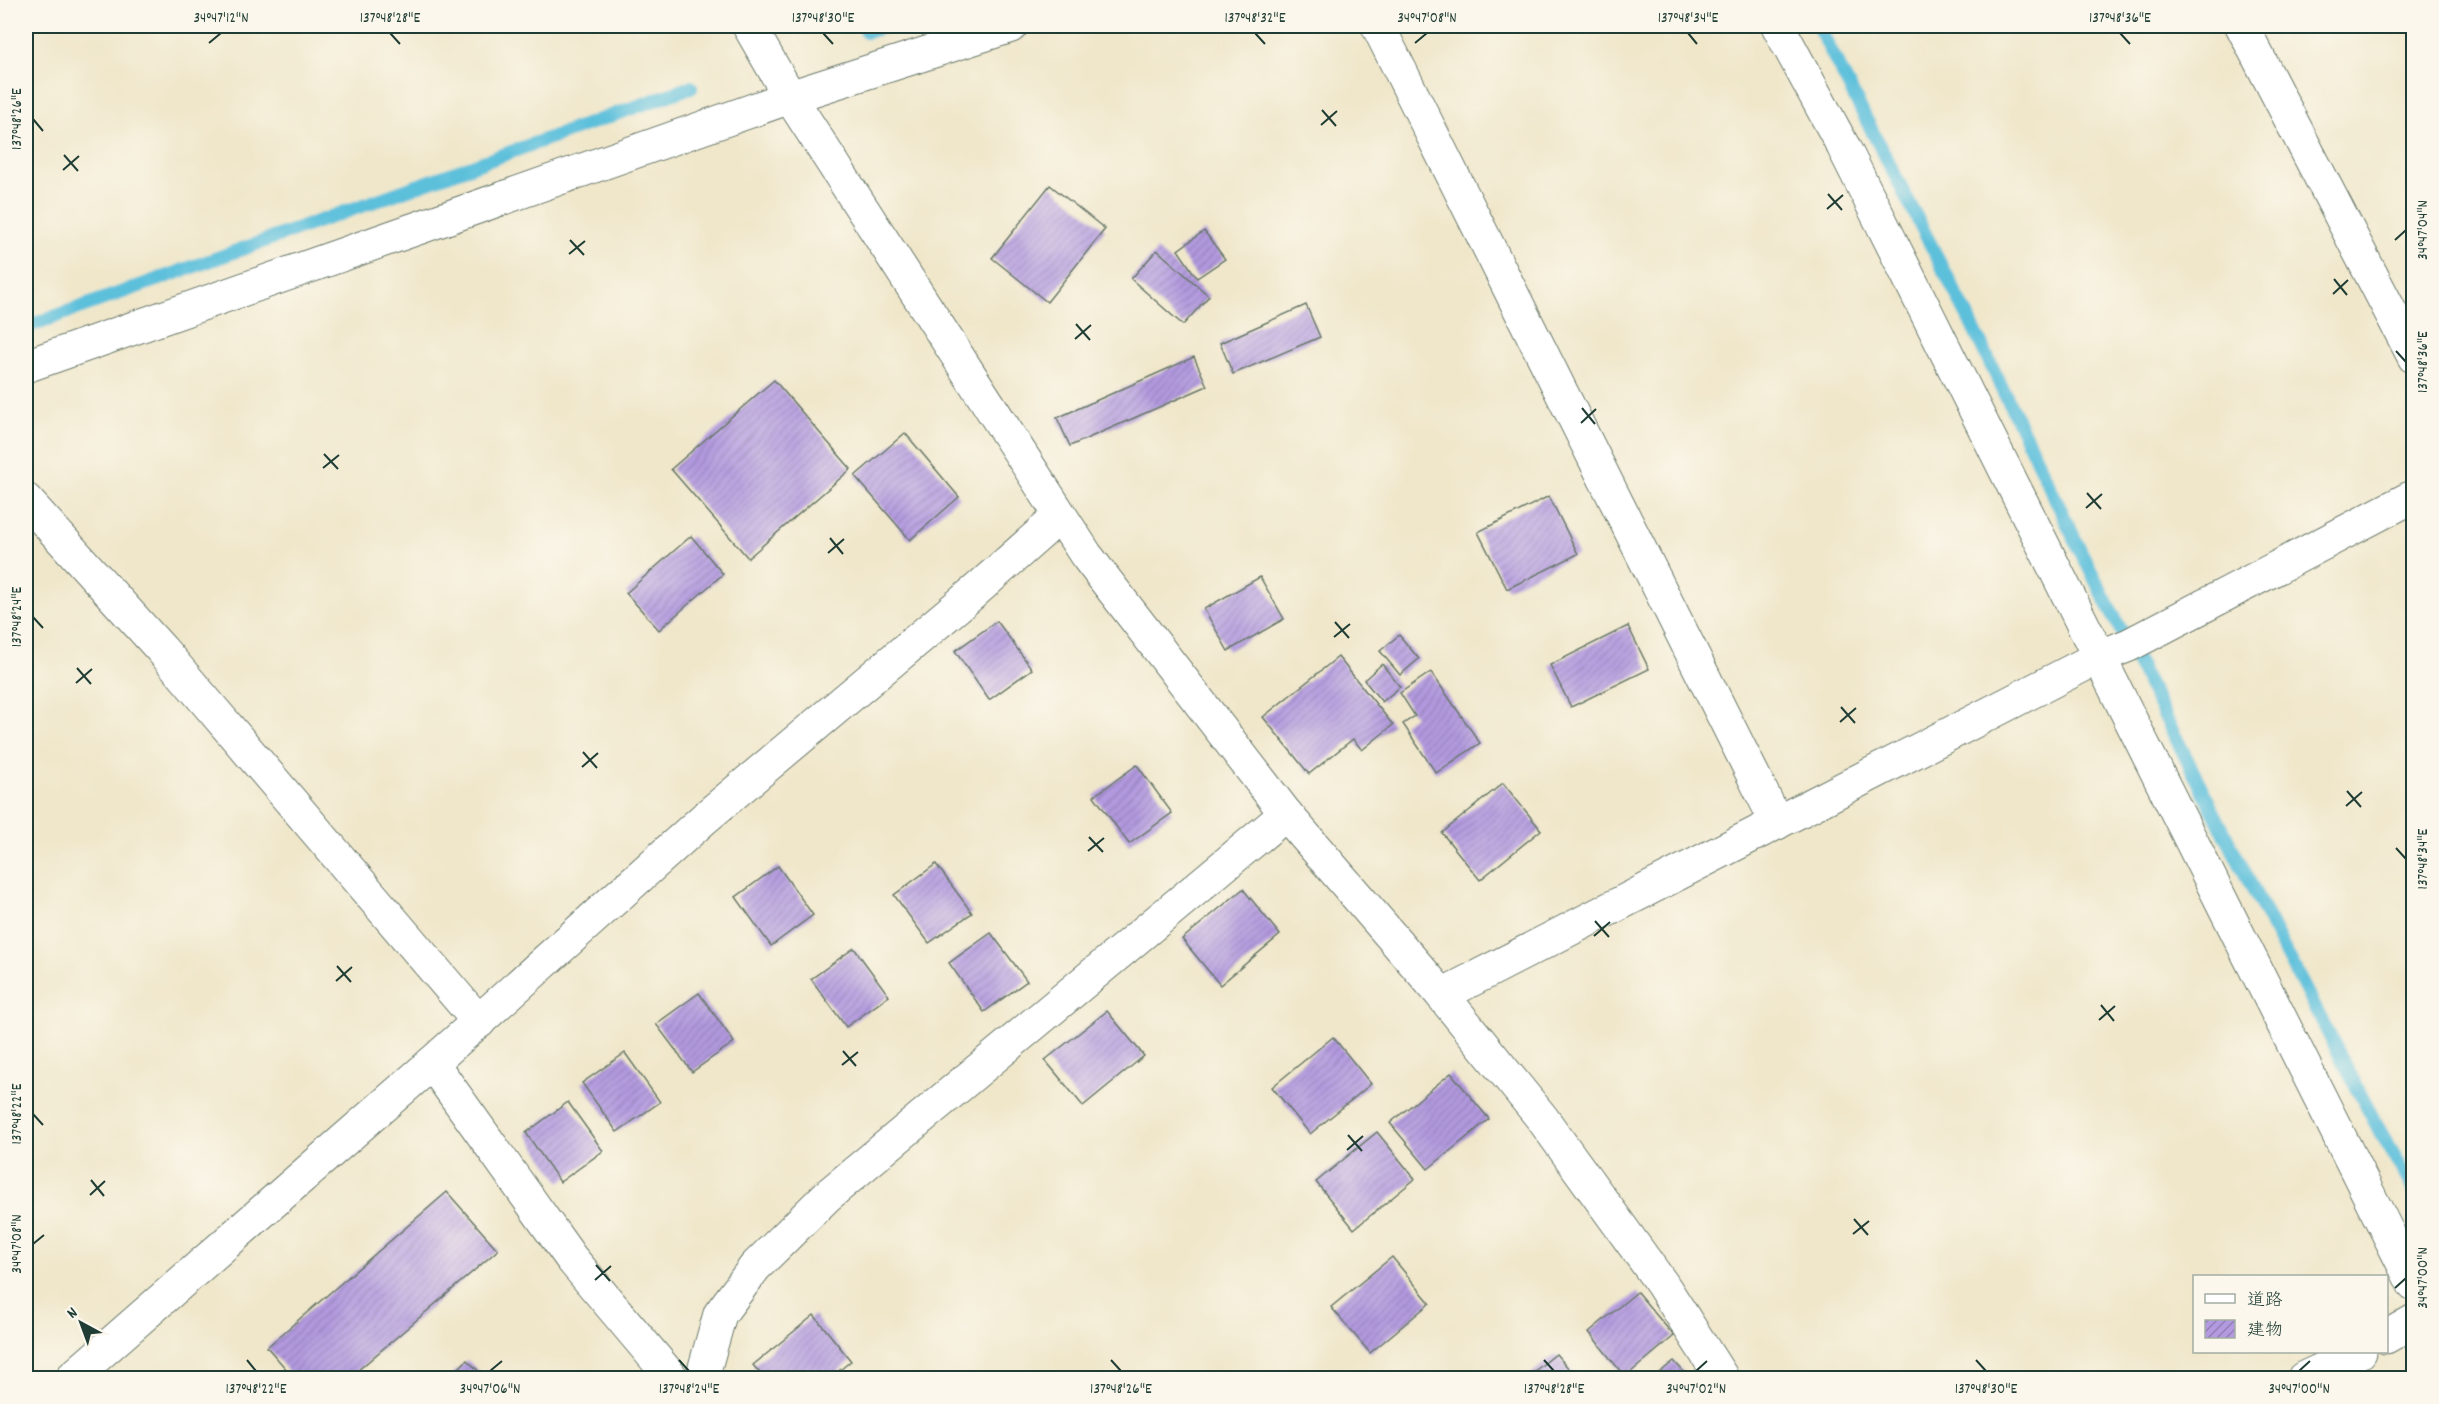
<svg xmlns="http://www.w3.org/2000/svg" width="2439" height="1404" viewBox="0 0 2439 1404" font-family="Dekko,'Klee One',sans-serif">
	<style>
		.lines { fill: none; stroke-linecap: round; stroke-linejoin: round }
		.stream { stroke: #5dc0db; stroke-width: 14 }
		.building { fill: url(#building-hatch) }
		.minor-casing { stroke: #687869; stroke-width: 35 }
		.minor { stroke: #fff; stroke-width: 33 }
		.ticks { fill: none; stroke: #1f3d34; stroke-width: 2 }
		.neatline { fill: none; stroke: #1f3d34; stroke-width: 2 }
		.ticks-label { font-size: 15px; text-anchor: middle; fill: #1f3d34 }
	</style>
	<defs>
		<pattern id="building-hatch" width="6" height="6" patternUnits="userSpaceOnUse" patternTransform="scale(1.5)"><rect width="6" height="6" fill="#b39ae0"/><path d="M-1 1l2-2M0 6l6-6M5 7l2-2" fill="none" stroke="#917fb6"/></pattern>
	</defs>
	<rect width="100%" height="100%" fill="#fbf7ec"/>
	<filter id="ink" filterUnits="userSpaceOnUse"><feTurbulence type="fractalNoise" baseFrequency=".0167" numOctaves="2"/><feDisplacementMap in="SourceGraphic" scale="12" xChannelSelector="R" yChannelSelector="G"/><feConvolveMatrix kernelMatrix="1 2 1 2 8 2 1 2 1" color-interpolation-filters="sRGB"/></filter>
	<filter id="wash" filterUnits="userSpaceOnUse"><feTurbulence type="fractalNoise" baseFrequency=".008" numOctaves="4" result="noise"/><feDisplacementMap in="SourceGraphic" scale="24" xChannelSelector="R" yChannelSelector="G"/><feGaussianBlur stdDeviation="1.35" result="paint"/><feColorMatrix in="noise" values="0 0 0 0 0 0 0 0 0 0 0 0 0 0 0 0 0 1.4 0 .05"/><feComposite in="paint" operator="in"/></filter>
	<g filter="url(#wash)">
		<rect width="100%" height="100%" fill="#f0e7cb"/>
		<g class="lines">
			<g class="stream">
				<path d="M1818,26l151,293 113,235 192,376 102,194 38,66"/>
				<path d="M866,32l19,-6"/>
				<path d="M26,327l665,-240"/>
			</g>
		</g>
		<g id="blocks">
			<g class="building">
				<path d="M1050,185l55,44 -58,73 -55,-44z"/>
				<path d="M1204,231l21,28 -28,19 -19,-28z"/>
				<path d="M1157,250l52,46 -26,29 -52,-46z"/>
				<path d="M1306,305l14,32 -87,37 -13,-31z"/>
				<path d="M1194,357l13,29 -137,60 -13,-28z"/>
				<path d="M774,380l77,89 -103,89 -77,-89z"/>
				<path d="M905,433l54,64 -49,43 -55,-64z"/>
				<path d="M1549,496l29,58 -71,35 -29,-57z"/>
				<path d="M691,536l32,38 -64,56 -33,-37z"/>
				<path d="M1260,577l24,42 -56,32 -24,-42z"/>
				<path d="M997,621l35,48 -43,31 -34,-49z"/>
				<path d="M1628,626l21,43 -78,38 -21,-42z"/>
				<path d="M1399,635l20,24 -19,16 -20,-24z"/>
				<path d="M1338,657l55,68 -31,25 -9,-11 -44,35 -46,-57z"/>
				<path d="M1382,664l18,23 -18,15 -18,-22z"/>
				<path d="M1431,672l49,71 -44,30 -33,-49 12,-8 -15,-23z"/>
				<path d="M1137,765l35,48 -43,31 -35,-48z"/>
				<path d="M1503,783l38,47 -61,50 -38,-47z"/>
				<path d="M936,864l36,49 -43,30 -35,-48z"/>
				<path d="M778,866l35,49 -42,31 -35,-49z"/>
				<path d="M1243,889l37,46 -60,50 -38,-46z"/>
				<path d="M991,933l36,48 -43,31 -35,-49z"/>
				<path d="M854,948l35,48 -43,31 -35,-48z"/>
				<path d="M699,993l35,49 -42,30 -36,-48z"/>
				<path d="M1107,1011l37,45 -61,50 -38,-46z"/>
				<path d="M1333,1037l38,47 -61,50 -38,-47z"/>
				<path d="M625,1053l35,49 -43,30 -35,-49z"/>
				<path d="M1451,1073l38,46 -61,50 -38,-46z"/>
				<path d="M568,1102l35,49 -43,31 -34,-49z"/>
				<path d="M1377,1132l38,47 -61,50 -38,-47z"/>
				<path d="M447,1192l51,58 -149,128h-55l-27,-31z"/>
				<path d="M1392,1257l38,46 -60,50 -39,-46z"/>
				<path d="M1637,1292l37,44 -49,41 -36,-45z"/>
				<path d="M814,1315l37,46 -21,17h-66l-11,-13z"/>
				<path d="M1556,1354l21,24h-51z"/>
				<path d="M467,1360l19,18h-37z"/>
				<path d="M1674,1361l15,17h-36z"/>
			</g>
		</g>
	</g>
	<g filter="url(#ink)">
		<use href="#blocks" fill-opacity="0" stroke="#687869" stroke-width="1.5"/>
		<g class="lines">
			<defs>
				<g id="minor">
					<path d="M749,26l41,71 296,458 200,259 156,181 100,123 120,166 60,94"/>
					<path d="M1378,26l399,797"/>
					<path d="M1778,26l65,120 571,1139"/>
					<path d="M2242,26l172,331"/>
					<path d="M26,366l764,-269 221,-71"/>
					<path d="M26,500l136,150 317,372"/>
					<path d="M1442,995l657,-338 30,-12 285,-149"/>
					<path d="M432,1063l139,195 101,120"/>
					<path d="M2386,1337l28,-16"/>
					<path d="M72,1378l360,-315 274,-246 267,-224 87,-77"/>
					<path d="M702,1378l18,-64 35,-47 72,-71 459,-382"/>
					<path d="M2304,1378l56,-26"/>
				</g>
			</defs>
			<use href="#minor" class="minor-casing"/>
			<use href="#minor" class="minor"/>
		</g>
	</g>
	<path class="ticks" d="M390,33l10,11M823,33l10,11M1255,33l10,11M1688,33l9,11M2120,33l10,11M209,43l12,-10M1415,43l12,-10M1322,110l14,16M33,119l10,12M1321,125l16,-14M64,155l14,16M63,170l16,-14M1828,194l14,16M1827,209l16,-14M570,240l14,15M2395,240l11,-10M569,254l16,-13M2334,279l13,16M2333,294l15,-14M1076,324l14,16M1075,339l16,-14M2396,351l10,11M1582,408l13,16M1581,423l15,-14M324,454l14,15M323,468l16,-13M2087,493l14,16M2086,508l16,-14M830,538l13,16M828,553l16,-14M33,617l10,11M1335,622l14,16M1334,637l16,-13M77,668l14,16M76,683l16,-14M1841,707l14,16M1840,722l16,-14M583,752l14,16M582,767l16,-14M2347,791l14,16M2346,806l16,-14M1089,837l14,15M2396,848l10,11M1088,851l16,-13M1595,921l14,16M1594,936l16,-14M337,966l14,16M336,981l16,-14M2101,1005l13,16M2099,1020l16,-14M843,1051l13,15M842,1065l16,-13M33,1114l10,11M1348,1135l14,16M1347,1150l16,-14M91,1180l13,16M90,1195l15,-14M1854,1219l14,16M1853,1234l16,-13M33,1244l11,-9M596,1265l14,16M595,1280l16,-14M2395,1288l11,-10M247,1360l9,11M679,1360l10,11M1111,1360l10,11M1544,1360l10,11M1976,1360l10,11M490,1371l12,-10M1696,1371l11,-10M2299,1371l11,-10"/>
	<rect width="2439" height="1404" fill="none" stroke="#fbf7ec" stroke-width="66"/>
	<rect x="2193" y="1275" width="195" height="78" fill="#fbf7ec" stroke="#a3ada2" stroke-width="1.5"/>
	<rect x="2205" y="1294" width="30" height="9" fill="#ffffff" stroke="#a3ada2" stroke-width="1.5"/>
	<text x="2247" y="1305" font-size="18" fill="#1f3d34">道路</text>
	<rect x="2205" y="1320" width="30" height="18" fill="url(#building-hatch)" stroke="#a3ada2" stroke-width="1.5"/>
	<text x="2247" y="1335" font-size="18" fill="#1f3d34">建物</text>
	<g transform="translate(81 1323) rotate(319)" stroke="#fbf7ec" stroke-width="4.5" paint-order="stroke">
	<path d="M0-4.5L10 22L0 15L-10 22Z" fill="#1f3d34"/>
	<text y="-9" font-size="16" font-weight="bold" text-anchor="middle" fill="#1f3d34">N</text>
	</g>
	<rect x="33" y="33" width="2373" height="1338" class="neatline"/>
	<g class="ticks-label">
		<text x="221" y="22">34°47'12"N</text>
		<text x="390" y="22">137°48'28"E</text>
		<text x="823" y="22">137°48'30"E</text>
		<text x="1255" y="22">137°48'32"E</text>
		<text x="1427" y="22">34°47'08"N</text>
		<text x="1688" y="22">137°48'34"E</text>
		<text x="2120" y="22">137°48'36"E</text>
		<text transform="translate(16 119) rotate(-90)" y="5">137°48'26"E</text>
		<text transform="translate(2422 230) rotate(-90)" y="5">34°47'04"N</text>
		<text transform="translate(2422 362) rotate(-90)" y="5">137°48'36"E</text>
		<text transform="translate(16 617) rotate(-90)" y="5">137°48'24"E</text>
		<text transform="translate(2422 859) rotate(-90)" y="5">137°48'34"E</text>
		<text transform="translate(16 1114) rotate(-90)" y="5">137°48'22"E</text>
		<text transform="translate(16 1244) rotate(-90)" y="5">34°47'08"N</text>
		<text transform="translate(2422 1278) rotate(-90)" y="5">34°47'00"N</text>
		<text x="256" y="1393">137°48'22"E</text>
		<text x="490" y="1393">34°47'06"N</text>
		<text x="689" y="1393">137°48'24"E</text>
		<text x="1121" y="1393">137°48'26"E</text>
		<text x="1554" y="1393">137°48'28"E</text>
		<text x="1696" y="1393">34°47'02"N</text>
		<text x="1986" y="1393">137°48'30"E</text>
		<text x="2299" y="1393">34°47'00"N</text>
	</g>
</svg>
